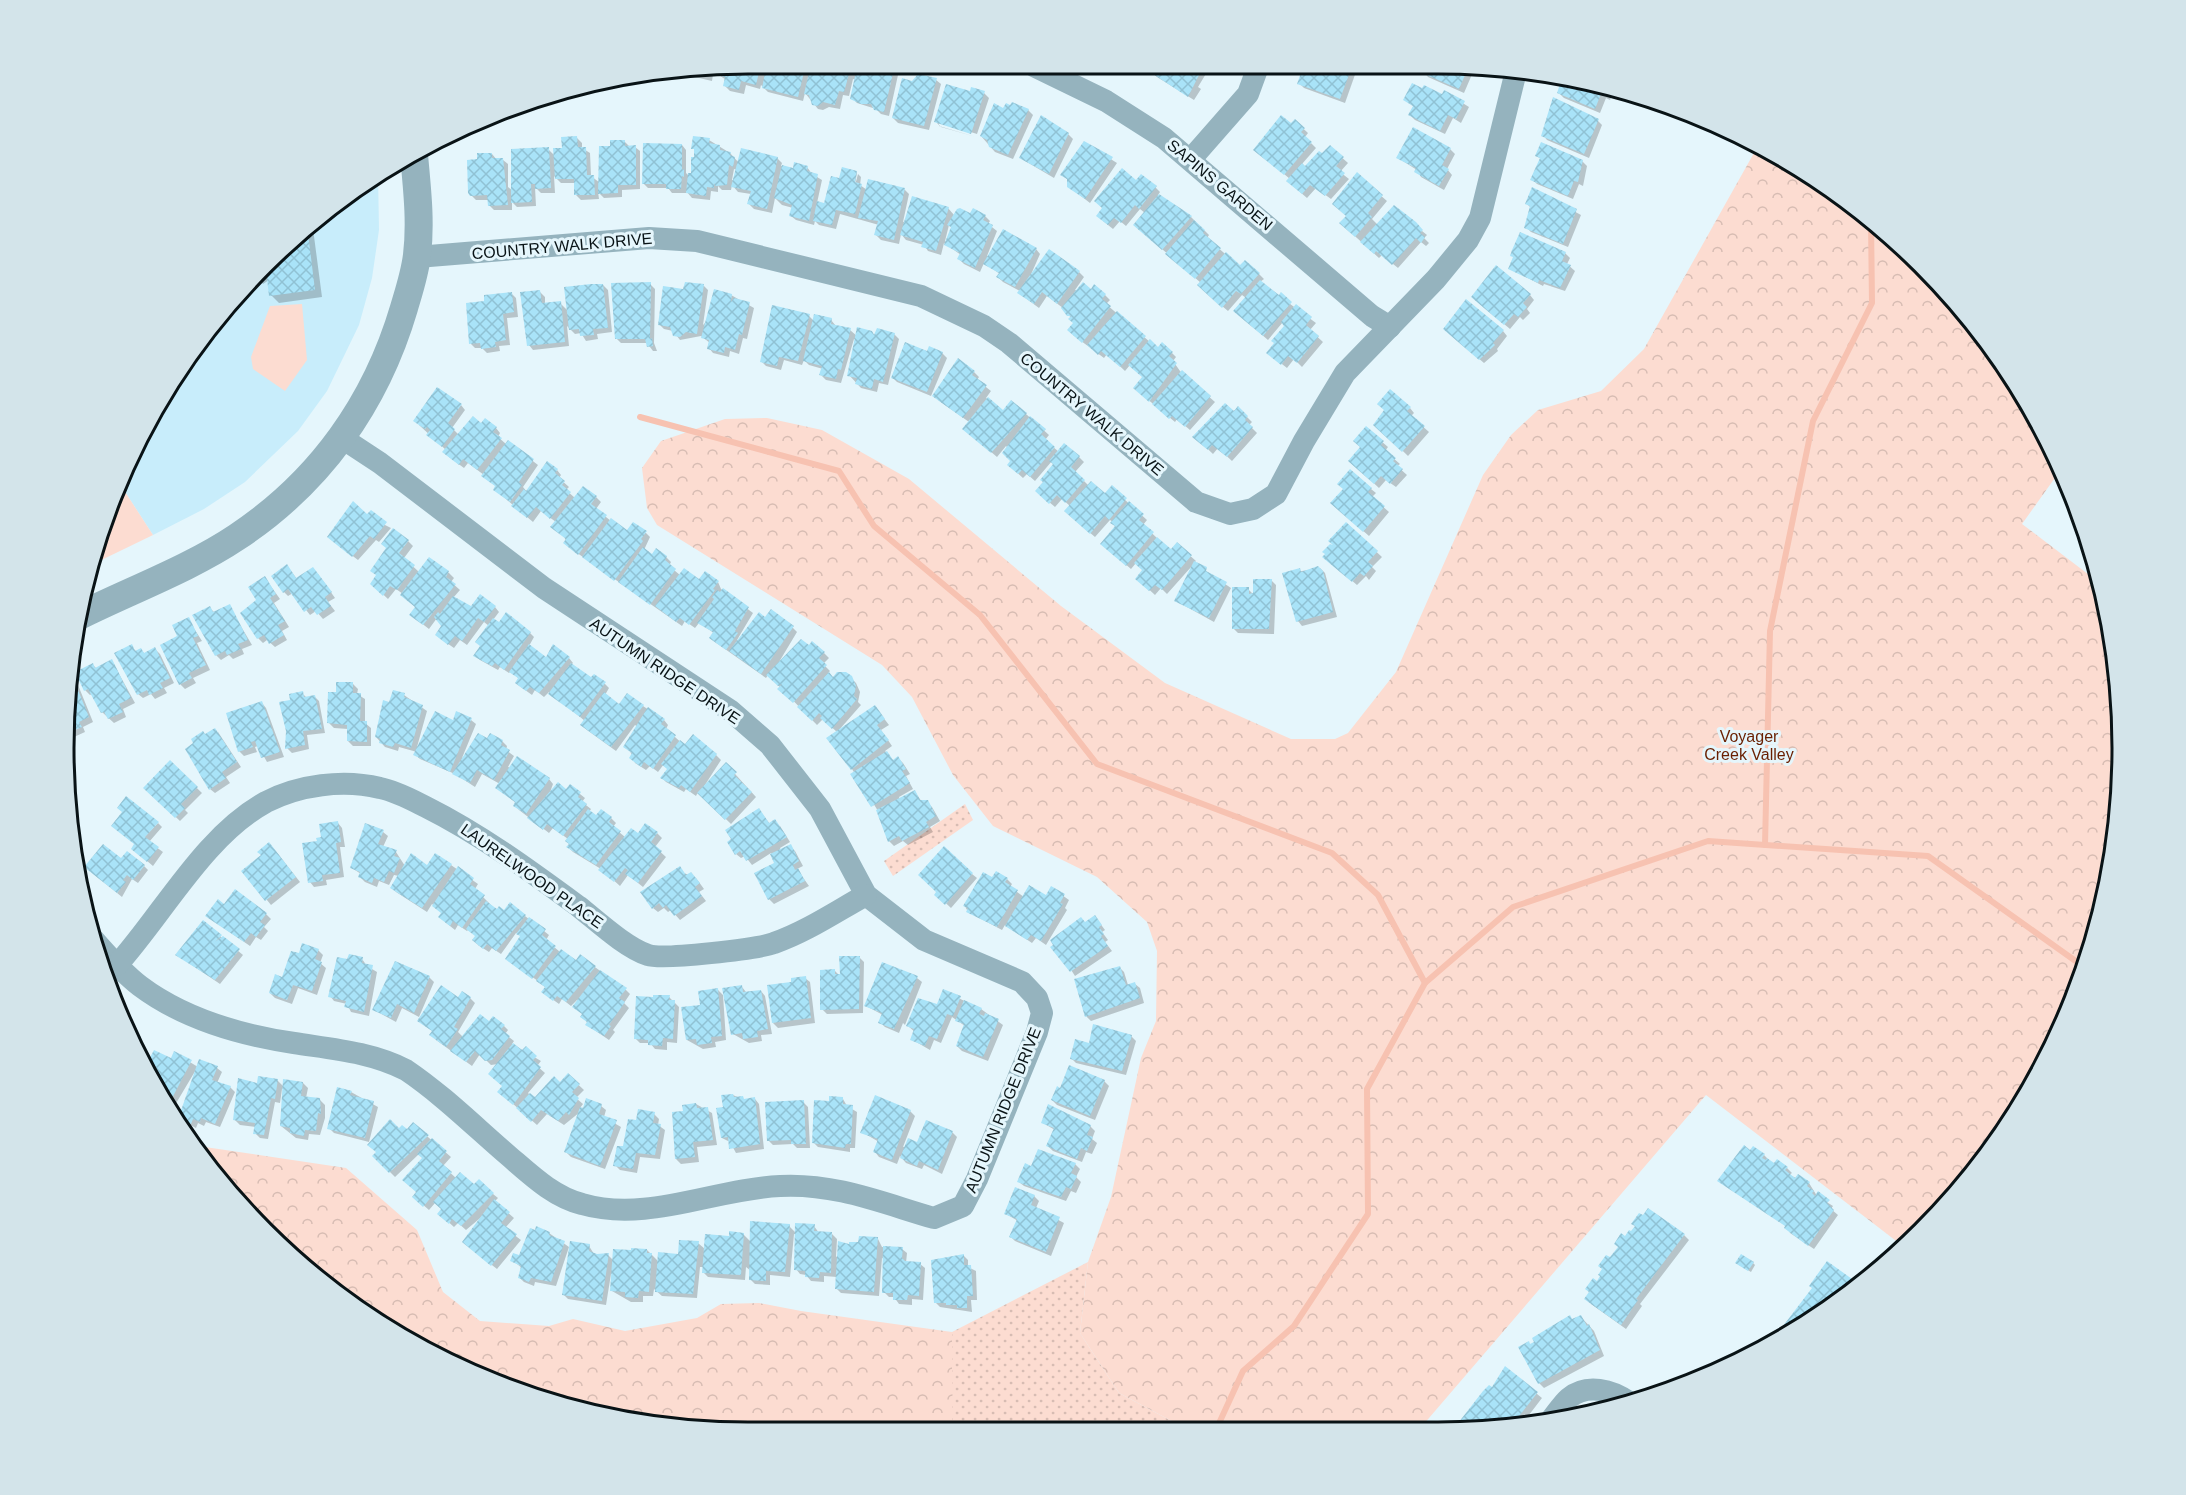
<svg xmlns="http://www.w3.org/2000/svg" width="2186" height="1495" viewBox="0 0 2186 1495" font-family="Arial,sans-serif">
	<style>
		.built { fill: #c8edfb }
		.grass { fill: url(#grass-dots) }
		.forest { fill: url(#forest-crowns) }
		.park { fill: #fcdcd1 }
		.shadow { fill: #0003; fill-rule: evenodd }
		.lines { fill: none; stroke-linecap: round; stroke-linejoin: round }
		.stream { stroke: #f7c2b1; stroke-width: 6 }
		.building { fill: url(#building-cross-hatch) }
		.minor { stroke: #95b3be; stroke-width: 22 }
		.tertiary { stroke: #95b3be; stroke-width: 28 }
		.labels { text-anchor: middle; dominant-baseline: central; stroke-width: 6; stroke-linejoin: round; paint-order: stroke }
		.street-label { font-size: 16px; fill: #091316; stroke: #e5f6fc }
		.park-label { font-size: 16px; fill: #691f01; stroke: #e5f6fc }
		.rim { fill: none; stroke: #091316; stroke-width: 3 }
	</style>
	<defs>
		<pattern id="grass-dots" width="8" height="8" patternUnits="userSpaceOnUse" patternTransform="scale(1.5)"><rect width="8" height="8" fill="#fcdcd1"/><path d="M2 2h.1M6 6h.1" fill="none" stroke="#d7bcb3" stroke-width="1.8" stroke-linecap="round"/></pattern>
		<pattern id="forest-crowns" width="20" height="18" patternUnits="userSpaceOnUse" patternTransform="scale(1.5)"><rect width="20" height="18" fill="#fcdcd1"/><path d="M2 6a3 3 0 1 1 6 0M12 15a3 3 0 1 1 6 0" fill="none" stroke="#d7bcb3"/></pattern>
		<pattern id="building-cross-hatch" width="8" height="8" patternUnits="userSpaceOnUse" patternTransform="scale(1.5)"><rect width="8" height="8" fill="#a9e3f8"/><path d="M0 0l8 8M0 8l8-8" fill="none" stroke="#90c2d4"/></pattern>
	</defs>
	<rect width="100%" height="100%" fill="#e5f6fc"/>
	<path class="built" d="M378,173l1,57 -7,48 -13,47 -32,66 -29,40 -53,51 -41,27 -51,26 -35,-54 87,-150 91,-98 71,-54z"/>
	<g class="grass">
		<path d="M965,804l8,16 -80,56 -9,-15z"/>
		<path d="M1088,1262l-8,71 39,60 62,33 -1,6h-228v-100z"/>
	</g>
	<g class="forest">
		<path d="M1759,144l60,35 103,84 85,104 55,101 -40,56 79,60 9,30 13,133 -13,134 -39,128 -63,118 -85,104 -19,16 -198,-152 -289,337h-237l1,-6 -62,-33 -39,-60 8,-71 23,-65 30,-139 15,-37 1,-70 -10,-29 -50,-45 -104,-51 -40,-51 -41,-78 -30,-32 -225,-140 -10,-17 -5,-40 19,-27 64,-22 42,-1 55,12 87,49 152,127 104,77 126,56h44l13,-6 48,-61 87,-197 28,-40 27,-25 63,-19 43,-42z"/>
		<path d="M198,1146l148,22 71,62 26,62 37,29 69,5 24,-7 52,12 72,-13 24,-14 38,-1 42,8 151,21v100h-204l-134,-13 -170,-58 -113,-70 -67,-59z"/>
	</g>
	<g class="park">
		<path d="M302,304l5,56 -22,31 -32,-22 -2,-12 19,-51z"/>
		<path d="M118,481l35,54 -66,32 28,-81z"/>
	</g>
	<g class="shadow">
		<path d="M1428,63h10l42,4 -2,6 -5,-1 -9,21 -36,-16 -4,-5z"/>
		<path d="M1311,64h40l6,5 -12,34 -41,-15 -5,-5z"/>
		<path d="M1156,65h52l2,2 -12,20 3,2 -7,11 -37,-23 -5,-5z"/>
		<path d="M879,67l15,4 4,4 -9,41 -8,-2 -5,-5 -19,-6 -5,-5 4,-18 -3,-1 -4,17 -6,-1 -3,14 -11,-2 -6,3 -5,-1 -13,-16 -2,8 -35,-9 -7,-7 -1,4 -14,-4 -2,9 -14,-3 -5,-5 1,-6 -7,-5 2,-7z"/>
		<path d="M714,68l-2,13 -30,-7 -5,-5z"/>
		<path d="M1572,76l42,15 -4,9 -4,-2 -6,15 -36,-15 -5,-5z"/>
		<path d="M936,80l5,4 -12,46 -31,-7 -5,-5 20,-35z"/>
		<path d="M1445,92l24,15 -8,16 -8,-5 -8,16 -30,-14 -5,-5 4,-8 -9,-7 38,-4z"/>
		<path d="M971,93h13l5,5 -12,36 -38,-12v4l37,11 -35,-10 -5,-5z"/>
		<path d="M515,106l2,7 -42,12z"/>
		<path d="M1004,110h24l5,5 -20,44 -18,-7 -14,-16z"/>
		<path d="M1295,121l13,12 -3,4 11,11 -14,16 4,4 24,-21 18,16 -8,9 9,7 -18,20 -15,-11 -9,10 -14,-12 -3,-7 -30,-25z"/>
		<path d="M1598,121l4,4 -13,33 -42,-18 -4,-5z"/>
		<path d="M1068,134l5,5 -19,39 -34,-20z"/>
		<path d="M577,138l5,5v5l8,5 1,23 9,7 12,-36 12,-6 6,6h5l5,4v38l-18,1v7l-18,1 -6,-6 1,7 -18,1 -5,-5 -1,-12h-14l-7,-7 1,17h-14l-6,-6 1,19 -19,1 -5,-5v8h-18l-5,-5v-5h-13l-5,-5 8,-34 13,-7 5,6h6l5,4v23l5,4 35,-42 7,7z"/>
		<path d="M709,140l21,13 9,10 38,-5 5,5 -1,3 13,3 13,-2 5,7 10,6 -5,23 8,2 15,-25 17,-7 -3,16 4,-15 3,3 -1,8 7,5 37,-1 5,5 -6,28 45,-14 6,7 31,1 5,5 -2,3 9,7 -10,25 49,-7 4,5 -11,25 50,-7 5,5 -9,13 30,5 5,5 -4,4 52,45 14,4 4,4 -3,4 7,10 35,31 -25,28 -13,-11 -2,3 -35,-29 4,-16 -14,-12 -5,6 -18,-17 -3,4 -31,-23 2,-12 -12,-15 -16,-12 -8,12 -15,-11 -4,-6 -17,-9 -5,-5 2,-3 -16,-11 -4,9 -16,-8 -5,-5 2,-4 -17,-12 -3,12 -13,-4 -4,-6 -18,-5 -5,-6 -2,10 -18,-4 -5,-5 3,-10 -39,-11 -4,15 -17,-4 -4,-4 -1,4 -18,-5 -5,-4 2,-8 -11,-3 -7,-7 -3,15 -18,-4 -5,-5 2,-10 -13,-2 -6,-7 -1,5h-9l-4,-4v6l-7,-1 -1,9 -18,-2 -6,-7v2h-14l-4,-5h-20l-5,-5 39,-38 4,5v23l4,4 3,-2 3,-24 -3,-3zM734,169l3,1 -2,11 -3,-1zM949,225l3,3 -5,14 -2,-1z"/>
		<path d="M1085,143l32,20 -27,40 -22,-17v-6l-6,-5z"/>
		<path d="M1450,149l5,5 -8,15 5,6 -8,15 -23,-13 -4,-7 -19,-12z"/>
		<path d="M1537,156l45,5 5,5 -4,20 -4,-2 -6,15 -36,-15 -5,-5 9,-20z"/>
		<path d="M1357,175l30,26 -15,18 6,6 44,6 5,4 -3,3 5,5 -3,3 -5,-4 -23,26 -16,-13 -3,3 -33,-30z"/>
		<path d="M1137,182l19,6 4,4 -2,3 33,22 18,18 -2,3 33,29 19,7 5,5 -4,3 56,41 -6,7 13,12 -21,25 -8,-8 -7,9 -14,-11 13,-31 -3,-4 -15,18 -28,-24 6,-18 -4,-3 -14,16 -25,-21 -2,-7 -62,-54 6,-16 -5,-4 -14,17 -6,-5 -7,8 -10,-8z"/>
		<path d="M1533,189l48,26 -13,32 -37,-15 -5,-5 5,-19 -4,-4z"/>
		<path d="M312,221l10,76 -43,6 -8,-8 -2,-15 -6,4 -7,-8 40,-43z"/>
		<path d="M1565,253l5,5 -3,6 8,7 -10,20 -21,-7 -1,2 -34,-18z"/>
		<path d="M650,284l5,5 -1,54 3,8h-4l-6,-8h-26l-5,-5z"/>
		<path d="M603,285l5,5 4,42 -15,2 1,5 -12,2 -5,-8 -6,1 -8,-8 2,20 -36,4 -4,-5 11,-53 5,5v7l15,-1 8,8z"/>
		<path d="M703,285l5,5 -5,35 28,-30 23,13 -7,31 -4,-1 -4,16 -9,-3 -1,6 -16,-4 -4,-5 1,-5 -9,-7 -21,4 -7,-9 -9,-2 -5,-5 25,-33z"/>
		<path d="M511,293l5,5 2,19 -11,1 3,27 -11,1 1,5 -13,2 -5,-5h-7l-4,-4 15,-41z"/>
		<path d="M1530,295l4,5 -7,9 3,4 -7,7 -3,-3 -10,12 -32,-27z"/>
		<path d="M809,316l5,5 17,-1 5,6 14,4 7,6 15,-4 3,4 19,-2 5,5 -11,46 -9,-2 -2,9 -16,-4 -12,-13 7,-36h-2l-13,44 -15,-3 -5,-5 2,-6 -14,-4 -5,-5 -2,5 -18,-5 -3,10 -15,-4 -5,-5z"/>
		<path d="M1503,331l4,5 -10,13 1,2 -14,12 -34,-29z"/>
		<path d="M942,353l5,5 -16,38 -34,-14 -5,-5z"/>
		<path d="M974,372l5,5 -2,3 14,11 -5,7 17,14 23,2 23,21 -4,5 14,12 6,-7 14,12 5,5 -9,10 14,14 17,9 6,-7 35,32 -4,5 28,26 6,-7 19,17 -2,2 37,25 -17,34 -38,-21 16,-35 -25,28 -6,-6 -6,7 -13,-12 2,-13 -8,-7 -5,6 -24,-21 9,-21 -3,-5 -3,-2 -15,17 -25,-21v-10l-8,-7 -7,8 -13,-11 13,-32 -3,-3 -17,20 -8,-7 -4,4 -10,-9 -5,-21 -2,-2 -9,11 -28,-24v-11l-31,-22z"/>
		<path d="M461,405l4,5 -13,18 7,7 23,-10 14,3 4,5 -2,4 8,7 2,-2 30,23 -15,22 4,5 30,-22 4,5 -2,3 10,9 -3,3 9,8 21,-1 5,5 -5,7 15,12 17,11 18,1 4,4 -6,13 8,6 14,1 5,5 -2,4 11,9 19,6 19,1 3,7 32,24 -16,27 1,1 28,-22 27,9 4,4 -21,35 33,-20 15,6 5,5 -6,6 7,7 -2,2 5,6 13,-6 10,10 4,9 -2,10 3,3 -22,25 40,-18 10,13 -8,5 11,16 -7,5 9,10 4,-3 5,5 7,11 -4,2 7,13 -14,8 1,3 15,-8 7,10h5l5,5 8,14 -10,6 3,5 -25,13 -5,-4 -9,5 -5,-5 -11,-30 -26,-42 -14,-36 -15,-14 -6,6 -49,-50 -2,3 -51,-36 -1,-9 -15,-10 -4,5 -10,-7 -3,5 -112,-78 -14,-26 -15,-11 -8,11 -33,-28 -3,-7 -13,-12 -16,-12 -4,5 -15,-11 -3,-7 -27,-25z"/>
		<path d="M1238,408l14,14 -3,3 8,8 -25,28 -14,-13 -5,6 -18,-17z"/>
		<path d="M1410,408l4,5 -3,3 18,16 -21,24 -33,-32z"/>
		<path d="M1366,428l22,19 -3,4 15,13 -3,2 10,9 -11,12 -10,-7 -7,8 -29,-27 11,-13z"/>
		<path d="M1371,489l5,4 -4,4 17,15 -20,24 -32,-28z"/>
		<path d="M367,516l24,12 -12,14 -3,-2 -18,20 -25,-19z"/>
		<path d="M1346,524l36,33 -10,10 4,4 -7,9 -3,-4 -9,9 -28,-24 7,-9z"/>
		<path d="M408,541l5,5 -9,12 15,14 10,-13 20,14 5,5 -3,4 9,8 -7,8 18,10 24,-1 4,5 -6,8 37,13 4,4 -5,9 17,13 23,-1 4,5 -2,2 20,14 14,5 4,4 -4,7 14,11h24l21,14 4,5 -2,4 19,17 31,9 5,5 -18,28 23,-24 30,33 -25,27 -33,-32 -2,4 -10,-7 -2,3 -18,-10 -4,-4 6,-9 -4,-5 -6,8 -8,-6 -4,4 -11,-7 -5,-12 8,-24 -3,-2 -19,26 -29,-21 -5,-5 3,-4 -36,-29 -5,5 -9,-7 -3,5 -11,-8 -2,-8 -8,-8 -2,2 -9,-6 -2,3 -18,-10 -5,-4 7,-9 7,-21 -5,-4 -17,23 -7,-5 -6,8 -13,-9 2,-13 -6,-8 -8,11 -13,-10v-11l-13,-14 -7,-5 -8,10 -16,-15z"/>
		<path d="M1320,568l5,5 12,44 -35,9 -4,-5 -14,-47z"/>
		<path d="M291,571l6,8 21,-5 17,24 -7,4 7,9 -12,8 -7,-8 -6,4 -17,-22 -5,3 -4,-4z"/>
		<path d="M265,578l15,21 -6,4 15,24 -7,4 5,9 -12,7 -8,-7 -4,3 -5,-5v-38z"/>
		<path d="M1271,580l5,5 -2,49 -36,-1 -5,-5 15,-39 6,6z"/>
		<path d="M229,606l23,39 -10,4 2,5 -11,5 -4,-4 -8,5 -5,-5 -6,-47 5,5z"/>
		<path d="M188,619l14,22 -5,2 13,27 -17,8 3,5 -11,6 -5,-5 -1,-47z"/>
		<path d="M131,646l6,6 4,-2 4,4 10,-5 5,5 14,29 -10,5 3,5 -12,6 -4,-5 -8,4 -5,-4z"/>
		<path d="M112,661l23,42 -12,6 3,8 -12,6 -12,-11 -10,-18 -2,1 -5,-5 8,-25 4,4z"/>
		<path d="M71,675l5,5 17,42 -10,5 2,5 -11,5 -4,-4 -3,2 -3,-33z"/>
		<path d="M353,684l5,5 -1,5 8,5v24l6,5v18h-18l-5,-5v-12l-14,-1 -5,-5 9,-29z"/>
		<path d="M302,693l5,5 7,-2 5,5 6,32 -18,2 2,14 -17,4 -5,-5 5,-47z"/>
		<path d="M404,695l23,16 -10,36 36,-25 18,-2 5,4 -14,34 26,-18 3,-5 11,6 5,5 -1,4 8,6 -6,11 41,12 4,5 -4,11 18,-4 3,-5 15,12 -3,4 9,7 -2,3 8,5 14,1 5,5 -3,4 12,10 32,-4 5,5 -7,9 11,10 -23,30 -15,-12 -8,11 -19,-17 -28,-17 -5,-5 2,-3 -2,-5 -15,-11 -4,5 -30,-23 -4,-5 1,-2 -19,-15 3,-4 -18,-10 -7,13 -20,-13 -35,-15 -5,-5 2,-2 -18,-5 -1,4 -13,-4 -9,-10 15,-34z"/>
		<path d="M262,703l4,5 18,49 -17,5 -9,-16 -3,1 2,5 -13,4 -5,-5z"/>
		<path d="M218,732l23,35 -15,10 4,6 -15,10 -5,-4 -4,-53z"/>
		<path d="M170,762l32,31 -17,17 3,3 -8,8 -35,-33z"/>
		<path d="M759,810l11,14 10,2 10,16 -10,6 1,2 9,-4 5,5 8,15 -6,3 12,17 -35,18 -5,-5 7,-35 -5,-11 -19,12 -7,-9 -4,2 -5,-4z"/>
		<path d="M158,823l4,4 -13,15 14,10 -10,14 -20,-17z"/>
		<path d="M338,823l4,5 3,19h-5l4,30 -18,3 1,5 -13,2 -4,-5 8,-40z"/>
		<path d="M383,832l5,4 -5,11 13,5 9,14 46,-1 27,19 -3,5 22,22 28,5 24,19 -3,5 14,12 16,10 4,-6 46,34 4,4 -6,9 5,5 -16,22 2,2 -6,8 -22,-15 2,-2 -12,-23 -6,6 -9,-7 -3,5 -11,-8 -2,-8 -8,-7 -26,-18 13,-31 -9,1 -15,21 -9,-6 -3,4 -11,-7 -1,-9 -8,-7 -2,2 -9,-6 -3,5 -10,-8 -2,-9 -11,-9 -5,8 -31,-20 -4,-4 7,-12 -5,-1 -5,10 -10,-4 -2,6 -12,-5 -5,-5 1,-3 -9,-6z"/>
		<path d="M274,849l26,33 -29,23 -28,-34z"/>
		<path d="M121,860l23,6 4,4 -10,13 -6,-4 -10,18 -31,-25z"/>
		<path d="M684,873l12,5 8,11 -5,3 7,9 -26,19 -9,-10 -3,2 -4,-4 -6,4 -5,-4z"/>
		<path d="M972,874l5,4 -26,30 -15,-14z"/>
		<path d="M993,879h14l5,5 -2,3 14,10h22l6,-9 17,12 -4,8 2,2 -21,35 -10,-7 -4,5 -27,-18 -3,5 -34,-18 -3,-6z"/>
		<path d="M224,906l42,8 5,5 -7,8 4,4 -7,9 -5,-3 -6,9 -38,-26z"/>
		<path d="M203,922l40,33 -23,29 -43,-29z"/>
		<path d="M1099,922l6,8 -3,2 6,8 -3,2 7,9 -37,25 -20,-31 31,-21z"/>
		<path d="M318,950l5,5 -3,8 6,5 -9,27 -19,-7 -6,16 -17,-6 -5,-5 30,-38z"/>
		<path d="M859,957l5,5 -1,51 -36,1 -5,-5 13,-38 6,6z"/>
		<path d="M362,959l5,7 10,6 -8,44 -18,-4 -4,-8 -13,-3 -4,-5 19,-35z"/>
		<path d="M1120,968l4,4 4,13 7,-1 5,4 4,15 -53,18 -5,-5z"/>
		<path d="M429,977l5,5 -15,35 -17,-9 -6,14 -22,-12z"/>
		<path d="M805,978l5,4 5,41 -37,5 -5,-5 20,-39z"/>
		<path d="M917,978l5,4 -17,43 -2,-2 -4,10 -14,-6 -5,-5 3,-7 -17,-9z"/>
		<path d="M742,987l4,5 15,-1 4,5 7,38 -11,1 1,6 -13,2 -16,-9z"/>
		<path d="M718,990l5,5 3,45 -11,2 1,5 -13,2 -16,-9 15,-33z"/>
		<path d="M944,991l37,18 22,16 -15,36 -26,-10 -5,-5 8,-20 -13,-9 -11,26 -7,-3 -4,10 -19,-11 4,-7 -7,-6 30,-20z"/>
		<path d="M669,997l10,10 -2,36 -10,-1v8l-12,-1 -5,-6h-10l-5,-5z"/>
		<path d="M470,998l5,5 -17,29 5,5 27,-14 14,3 4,4 -3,4 9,7 -2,3 29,17 -4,5 8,7 -17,20 7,7 25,-16 8,-9 16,15 -8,8 7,6 -3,4 21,-2 5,4 -2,7 17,10 -16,42 -34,-12 -5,-5 14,-40 -16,13 -17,-11 -10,11 -33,-29 -6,-32 -7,1 -11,-11 -8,12 -36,-26 22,-41z"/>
		<path d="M120,1018l21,19 -8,9z"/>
		<path d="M1131,1036l5,5 -10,34 -50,-12 -5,-5 19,-13z"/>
		<path d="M175,1053l23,14 19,1 5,4 -5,11 13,4 5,5 -15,35 -14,-5 -2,4 -6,-3 -2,5 -17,-9 18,-51 -22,37 -11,-3 -9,-13 -10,-18 27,-11z"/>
		<path d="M138,1055l8,8 -3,3z"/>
		<path d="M277,1080l7,7 19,-4 5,5 -2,10 14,2 5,5v13l-5,17 -11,-1 -1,6 -12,-2 -15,-12 3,-37h-2l-2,14 -5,-1 -7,37 -8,-1 -5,-5 1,-6 -16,-2 -5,-5 23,-35z"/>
		<path d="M1104,1081l5,5 -14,34 -38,-15 -5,-5 9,-10z"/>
		<path d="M351,1092l27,15 -9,35 -35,-9 -5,-5z"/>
		<path d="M733,1095l13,6 9,-2 4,5 5,45 -28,4 -6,-11 -8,-4 2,-30z"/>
		<path d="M843,1099l4,7 10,6 -2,36h-5v4l-32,-5 -5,-5z"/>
		<path d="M803,1102l5,5 2,41h-13l-4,-4 -20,1 -5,-5z"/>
		<path d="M696,1104l16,9 5,32 -20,2 2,15 -18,2 -5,-5 8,-47z"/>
		<path d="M910,1111l5,5 -12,31 15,-3 9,-22 26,11 4,4 -15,37 -18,-9 -2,4 -16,-6 -6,-7 -3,8 -18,-7 -4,-5 4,-10 -17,-10z"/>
		<path d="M654,1114l5,5 -1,6 7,5 -5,29 -20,-2 -3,16 -17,-3 -5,-5 22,-43z"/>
		<path d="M1043,1123l47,3 5,5 -3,8 5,4 -5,11 -6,-2 -4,10 -29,-11 -5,-5 7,-16z"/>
		<path d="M413,1124l38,33 -8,9 14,13 36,15 5,4 -3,3 19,17 -9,10 16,12 -24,29 -28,-22 16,-33 -19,16 -8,-7 -4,4 -10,-9 -1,-8 -8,-7 -6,7 -15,-13 3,-4 6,-35 -4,-4 -24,23 -21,-21 26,-26 7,1z"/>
		<path d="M1751,1152l13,3 10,10 13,3 5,5 -3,2 20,8 8,13 16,10 -2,3 7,6 -24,34 -24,-16 -3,-7 -68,-45z"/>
		<path d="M1075,1164l5,5 -4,8 5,5 -5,11 -5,-2 -5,10 -42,-15 -5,-4 13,-14z"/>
		<path d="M1034,1196l5,5 -3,7 28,15 -13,33 -36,-15 -5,-5 8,-15 -12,-7z"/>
		<path d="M789,1226l7,7 18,-7 5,7 13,1 5,5 -1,18 15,-11 27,-7 4,8 20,2 5,4 -1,10 14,1 5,4 -2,32 -11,-1v6l-13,-1 -5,-7h-5l-5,-5v-33l-2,-1 -3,38 -38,-3 -5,-5 1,-11 -13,-1v6l-13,-1 -5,-6 -6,-1 -4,-5v-35h-2l-4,43 -20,-2v10l-15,-1 -5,-5 1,-8 -5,-4 -1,13 -37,-3 -5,-5 1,-5h-4l-3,31 -35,-2 -8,-7 -1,7h-10v6h-12l-19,-11 1,-17h-2l-5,31 -38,-6 -4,-4 25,-49 5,8 14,1 6,6 33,-11 12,12 20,-7 19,-12 7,6 38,-15 7,7z"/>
		<path d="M549,1233l20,14 -13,39 -21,-4 -1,4 -10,-4 -5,-5 3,-9 -10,-8z"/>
		<path d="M1684,1235l5,5 -49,64 2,2 -16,23 -35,-25 7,-21 28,-45z"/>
		<path d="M963,1255l5,5v7l8,4 1,29h-6l1,12 -32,-5 -4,-4z"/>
		<path d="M1753,1263l2,2 -4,7 -12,-7z"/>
		<path d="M1581,1317l13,14 10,25 -60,32 -5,-5 -8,-38z"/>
		<path d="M1505,1368l37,30 -20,26 -64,6 5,-11 30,-30z"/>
	</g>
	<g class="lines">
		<g class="stream">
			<path d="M640,417l199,54 35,55 106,89 117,149 235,89 46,42 47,88"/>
			<path d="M1765,845l5,-214 43,-210 59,-118 -1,-82"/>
			<path d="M1215,1432l28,-61 51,-45 74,-112 -1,-125 58,-106 88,-76 195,-66 220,15 156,111"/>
		</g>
	</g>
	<g class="building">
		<path d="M1426,63h12l36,4 -1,2 -5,-1 -9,21 -37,-16z"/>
		<path d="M1309,64h44l-13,35 -43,-15 5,-14 5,1z"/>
		<path d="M1154,65h50l-16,32 -38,-25z"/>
		<path d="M851,67l-7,25 -5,-1 -4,14 -12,-3 -5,4 -6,-1 -3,-10 -5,-1 6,-26z"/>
		<path d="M857,67l37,2 -10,43 -10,-2 -3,-6h-10l-11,-5z"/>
		<path d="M719,68h41l-4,17 -15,-4 -2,9 -16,-4 2,-9 -7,-2z"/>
		<path d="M766,68h39l-7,29 -36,-9z"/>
		<path d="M677,69h32l-2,8z"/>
		<path d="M918,74l19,4 -13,48 -32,-8 10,-40 10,3z"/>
		<path d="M1563,75l9,1 36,12 -3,8 -4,-2 -6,15 -38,-16z"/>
		<path d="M1412,83l10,5 2,-3 18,9 2,-4 21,11 -9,18 -8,-4 -8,16 -32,-16 5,-9 -10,-6z"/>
		<path d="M946,84l24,7 1,-4 14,4 -14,43 -37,-12z"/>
		<path d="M1553,97l46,22 -15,35 -43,-18z"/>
		<path d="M1012,102l17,7 -21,46 -19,-8 -2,-7 -7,-4 14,-33 9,5 3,-5 4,2z"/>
		<path d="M1041,115l28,18 -20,41 -30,-16z"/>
		<path d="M1281,115l10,8 4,-4 10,9 -4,4 11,10 -28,33 -31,-25z"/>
		<path d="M1413,127l38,21 -9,17 7,4 -10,17 -25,-14 2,-4 -20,-10z"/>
		<path d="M577,136l1,11h8l1,28h7l1,20h-21v-16h-19l-2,-31h9l-1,-11z"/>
		<path d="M693,136l17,2 -1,5 11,2v5l11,2 -1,3 5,2 -2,10 -4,-2 -2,20 -12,1 -1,-3v5l-7,-1 -1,9 -20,-3 2,-20h3v-16h3v-8h-3z"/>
		<path d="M610,140h15v6l11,-1v40h-18v8l-20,1 1,-48h11z"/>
		<path d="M1084,141l29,16 -28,42 -18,-12v-8l-7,-4z"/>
		<path d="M1541,142l42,18 -5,22 -4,-1 -6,15 -38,-16 10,-22 -5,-2z"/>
		<path d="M643,143l39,1v26l2,-1v8l-2,-1 -1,13h-15v-5h-24z"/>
		<path d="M1330,145l14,12 -8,9 9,7 -20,23 -15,-11 -8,9 -16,-13 16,-18 3,3 14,-15 3,2z"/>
		<path d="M549,147l2,41 -16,1v-5h-4l1,18 -21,1v-54z"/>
		<path d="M741,148l37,9 -11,52 -20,-5 4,-13 -20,-4z"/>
		<path d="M477,153h15v5h11l5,47 -20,1 -1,-11 -17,1 -2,-3 -1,-33 10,-1z"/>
		<path d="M794,162l14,4 -1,5 11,3 -9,47 -20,-5 3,-11 -18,-7 8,-33 11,3z"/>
		<path d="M842,167l15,4 -2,11 7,2 -7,30 -19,-4 -4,15 -19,-4 4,-20 7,2 7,-27 8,2z"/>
		<path d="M1122,168l14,12 5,-6 16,12 -18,23 -4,-4 -14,18 -7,-5 -6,7 -12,-9 6,-8 -8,-7z"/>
		<path d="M1357,172l26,23 -15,18 4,4 -17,20 -16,-14 7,-7 -14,-12z"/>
		<path d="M868,179l37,9 -11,52 -20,-5 4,-14 -20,-3z"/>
		<path d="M1532,187l45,22 -14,35 -39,-16 6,-22 -5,-2z"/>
		<path d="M1159,194l33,22 -30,34 -29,-25z"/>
		<path d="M912,196l37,11 -13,44 -15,-4 2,-5 -23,-7z"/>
		<path d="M1394,205l22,17 7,8 -3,3 5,4 -4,6 -5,-5 -24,27 -16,-14 -2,3 -14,-12z"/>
		<path d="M960,208l10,5 3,-5 13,7 -3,5 10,5 -18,43 -18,-9 3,-6 -16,-8 7,-18 -4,-2 10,-16z"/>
		<path d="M1194,220l11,10 -2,3 18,15 -26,31 -30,-25z"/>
		<path d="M307,225l8,65 -46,6 -3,-26 -9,5z"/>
		<path d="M1003,229l34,19 -22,39 -19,-10 3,-4 -16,-9z"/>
		<path d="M1520,232l46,20 -4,9 9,4 -11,23 -21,-8 -1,3 -30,-14 5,-12 -3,-1 2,-6z"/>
		<path d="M1049,249l31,22 -23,33 -15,-12 -8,12 -17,-11z"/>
		<path d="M1226,252l14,13 5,-5 15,13 -19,21 -5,-3 -14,17 -25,-23z"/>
		<path d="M1496,265l35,29 -8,9 4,4 -9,10 -4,-3 -10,11 -33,-28z"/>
		<path d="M1260,280l19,15 2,-3 11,10 -29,34 -30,-25z"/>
		<path d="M651,282l-1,57 2,-1 1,8 -6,1 -2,-8h-30l-4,-56z"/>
		<path d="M685,282l19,2 -7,50 -11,-2 -6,5 -7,-1 -3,-9 -12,-2 5,-39 20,3z"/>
		<path d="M1083,282l8,7 3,-5 12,10 -4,5 9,7 -29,37 -15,-13 6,-7 -5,-4 3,-3h-4l-6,-8z"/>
		<path d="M591,284h12l5,44 -15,1 1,6 -14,1 -1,-7 -10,1 -5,-43z"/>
		<path d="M714,289l18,5 -1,8 3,-4 16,4 -8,33 -3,-1 -4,16 -10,-3 -1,6 -17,-4 2,-9 -8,-2z"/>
		<path d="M540,290l2,13 19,-2 4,41 -38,4 -7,-54z"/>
		<path d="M512,292l2,20 -11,2 3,26 -11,2 1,5 -15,2 -1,-6 -11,1 -3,-41 18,-2v-6z"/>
		<path d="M1466,299l38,31 -11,13 2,2 -16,15 -36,-31z"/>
		<path d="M1296,304l16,13 -6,8 13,11 -22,27 -9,-7 -7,9 -15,-12 8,-10 -3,-2 13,-15 -3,-4z"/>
		<path d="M772,305l38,9 -12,47 -19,-4 -2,9 -17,-4z"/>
		<path d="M1117,311l29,25 -26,31 -19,-16 -3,4 -11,-10z"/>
		<path d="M814,314l18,4 -1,6 20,4 -10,42 -3,-1 -2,10 -17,-4 3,-9 -19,-5z"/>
		<path d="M857,327l15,4 2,4 3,-7 18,5 -12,49 -9,-3 -2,10 -17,-5 2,-6 -10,-2z"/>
		<path d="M1150,339l8,8 4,-5 11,10 -4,4 8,7 -28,39 -16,-14 9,-11 -14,-12z"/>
		<path d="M905,342l22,9 2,-5 14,6 -16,40 -36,-14z"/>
		<path d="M958,358l17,13 -3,4 15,10 -24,33 -31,-22z"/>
		<path d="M1182,370l29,26 -26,31 -13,-11 -3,3 -17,-15z"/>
		<path d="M437,387l25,17 -14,19 7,6 -13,18 -16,-12 4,-5 -3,-3 -2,2 -12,-8z"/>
		<path d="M1390,389l21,18 -4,4 18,15 -23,26 -29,-27 11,-15 -7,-6z"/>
		<path d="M988,397l15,13 8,-10 16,13 -36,40 -29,-24z"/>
		<path d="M1225,403l9,8 4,-5 10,10 -3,4 8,7 -26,30 -15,-12 -4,5 -16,-13z"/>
		<path d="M473,416l8,7 4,-5 12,9 -4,5 9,6 -25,32 -14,-11 -4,6 -17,-13z"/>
		<path d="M1030,416l16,13 -5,5 14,13 -25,30 -8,-7 -4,4 -11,-9 3,-4 -8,-8z"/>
		<path d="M1366,426l18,15 -3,4 15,13 -3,3 10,8 -13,15 -9,-8 -7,8 -26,-23 12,-14 -7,-6z"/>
		<path d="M508,440l26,19 -15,23 3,3 -12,17 -17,-12 2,-4 -14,-10z"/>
		<path d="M1064,443l16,13 -9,11 14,13 -20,23 -8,-8 -8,9 -14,-13 8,-9 -3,-2 13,-16 -4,-3z"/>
		<path d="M547,461l11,8 -3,4 10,8 -3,4 9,7 -21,27 -14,-12 -9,11 -16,-12 13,-17 2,2z"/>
		<path d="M1350,469l22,19 -4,4 17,14 -22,26 -33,-29 13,-14 -6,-5z"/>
		<path d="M1091,481l14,12 7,-8 15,13 -18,22 -4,-4 -15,18 -26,-23z"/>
		<path d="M583,486l14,10 -6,8 16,11 -29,40 -15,-12 3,-4 -16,-12z"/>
		<path d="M353,501l14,13 4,-4 16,12 -13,17 -4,-3 -18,21 -25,-20z"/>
		<path d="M1129,501l15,13 -5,6 15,12 -28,34 -26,-22 15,-18 -5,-3z"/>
		<path d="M611,518l16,12 6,-8 14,9 -6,8 2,2 -29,40 -32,-24z"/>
		<path d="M1346,522l32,29 -10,11 5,4 -9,10 -4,-3 -8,9 -30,-25 3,-3 -3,-2 8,-8 3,1 -5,-4z"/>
		<path d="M393,528l16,12 -10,13 16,12 -18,25 -7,-4 -7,10 -13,-12 6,-9 -6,-4 16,-23 -5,-4z"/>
		<path d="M1157,537l14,12 6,-7 15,13 -30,35 -7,-5 -6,6 -14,-12 7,-9 -8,-7z"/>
		<path d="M643,547l9,7 4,-6 11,8 -2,4 11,9 -26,36 -32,-23z"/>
		<path d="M429,557l20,14 -3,6 10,7 -33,41 -14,-10 6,-8 -15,-12z"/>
		<path d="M1194,561l13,6 -1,4 21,11 -18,36 -35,-17z"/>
		<path d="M287,564l9,14 17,-11 19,25 -7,5 6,9 -14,9 -6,-8 -7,5 -16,-23 -5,4 -12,-17z"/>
		<path d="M1318,566l5,5 10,41 -37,10 -14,-49 18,-5 1,4z"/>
		<path d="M684,568l15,11 6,-8 14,10 -6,8 2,1 -26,35 -9,-7 -4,4 -21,-16z"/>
		<path d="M265,576l11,18 -6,4 15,23 -7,4 6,10 -15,9 -5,-9 -7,4 -17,-26 16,-13 -8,-13z"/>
		<path d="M1253,579h19l-3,50h-37v-42h17v7l4,-1z"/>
		<path d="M723,588l26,19 -14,24 3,2 -12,17 -17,-12 4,-6 -16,-9 17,-24 -2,-2 5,-7 3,2z"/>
		<path d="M480,594l16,12 -12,16 -6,-4 -16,23 -7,-5 -7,9 -13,-10 6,-9 -7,-9 4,-5 2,2 13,-18 18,10z"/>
		<path d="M230,604l18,36 -10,4 3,5 -14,6 -2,-4 -10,5 -23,-41 18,-9 3,6z"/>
		<path d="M771,609l23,17 -33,48 -32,-23 30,-39 6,5z"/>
		<path d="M506,612l25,20 -27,38 -9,-7 -3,3 -19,-10 7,-10 -5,-4 18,-24 6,4z"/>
		<path d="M189,617l9,19 -5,2 13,27 -17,8 3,5 -13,7 -19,-40 17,-9 -5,-11z"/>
		<path d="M801,639l8,6 3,-4 13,11 -6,6 8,7 -34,38 -16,-14 5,-5 -4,2 -12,-11z"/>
		<path d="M132,644l3,7 6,-3 3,5 11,-6 15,31 -10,5 3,5 -14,7 -2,-5 -10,5 -23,-42z"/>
		<path d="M529,644l17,13 7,-13 17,13 -31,36 -9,-6 -4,4 -11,-8 3,-5 -9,-6z"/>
		<path d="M112,659l19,39 -12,6 4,8 -15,7 -4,-7 -3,1 -13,-24 -4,2 -9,-19 18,-9 2,5z"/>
		<path d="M571,663l20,14 3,-3 12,8 -26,35 -32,-23z"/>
		<path d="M829,672l4,5 4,-5h9l6,4 4,10 -2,10 3,3 -25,30 -12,-11 2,-2 -3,-3 -7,8 -15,-14z"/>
		<path d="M71,673l18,44 -10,5 3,5 -14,6 -4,-31z"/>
		<path d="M336,682h17v11h8l-1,28h7v21l-20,-1v-16l-20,-2 1,-31h8z"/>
		<path d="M393,690l12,3 -1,4 19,8 -12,43 -16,-5 -2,4 -14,-4 1,-4 -5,-2 8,-37 6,2z"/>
		<path d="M303,691l1,6 11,-2 7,34 -19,2 2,14 -20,4 1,-18 -7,-29 11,-2 -1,-6z"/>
		<path d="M604,692l15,12 8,-11 17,12 -33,42 -31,-22z"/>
		<path d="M262,701l18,51 -19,6 -6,-17 -4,1 2,5 -15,5 -12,-39z"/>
		<path d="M875,705l10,14 -8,6 12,15 -38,30 -25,-32z"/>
		<path d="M648,707l17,12 -4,5 15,11 -23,34 -9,-7 -3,5 -12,-9 3,-5 -9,-6z"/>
		<path d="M435,711l18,9 3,-9 16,7 -22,54 -37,-17z"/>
		<path d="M215,728l22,34 -15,10 4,6 -17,12 -24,-41 8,-6 -2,-4 12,-8 2,3z"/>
		<path d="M478,733l9,5 3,-5 13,7 -2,5 9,5 -16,30 -17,-10 -7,13 -18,-9z"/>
		<path d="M693,734l24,20 -27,38 -9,-7 -2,3 -19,-10 7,-9 -6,-5 19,-24 5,4z"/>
		<path d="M887,751l6,9 5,-4 8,13 -4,2 8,12 -39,24 -21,-33z"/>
		<path d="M517,756l33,22 -24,36 -13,-8 2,-4 -20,-14z"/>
		<path d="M170,760l28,27 -17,17 4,4 -10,10 -32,-30z"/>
		<path d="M726,762l11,10 -3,3 18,17 -27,28 -28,-27z"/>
		<path d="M558,782l8,7 4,-5 11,8 -3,5 9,7 -24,32 -16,-12 -4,6 -16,-12z"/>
		<path d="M915,790l5,10h8l8,16 -10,6 3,5 -27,14 -3,-5 -11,6 -12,-32z"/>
		<path d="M126,796l33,26 -14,15 14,10 -12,15 -16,-13 3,-5 -23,-18 11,-14 -5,-4z"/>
		<path d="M759,808l10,15 6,-4 12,18 -41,24 -6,-10 -5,4 -8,-13 4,-3 -6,-9z"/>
		<path d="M588,809l8,6 5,-6 11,8 -3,5 12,9 -25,34 -30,-18 3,-3 -4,-3z"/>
		<path d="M338,821l3,21 -5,1 4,30 -18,2 1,6 -15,2 -6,-40 15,-2 -1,-3 5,-1 -2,-13z"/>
		<path d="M365,823l19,7 -6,14 19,6 -3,6 6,2 -6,15 -5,-2 -5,11 -10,-4 -2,5 -14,-6 2,-5 -10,-4z"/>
		<path d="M645,823l13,9 -7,10 11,9 -24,32 -13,-9 3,-4 -3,-2 -11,14 -16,-12 33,-42 7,5z"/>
		<path d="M269,842l27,35 -31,24 -24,-30 20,-16 -4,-3z"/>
		<path d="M103,844l18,14 6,-7 18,14 -12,15 -6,-5 -4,5 3,2 -9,11 -33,-26z"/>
		<path d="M791,844l8,17 -6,4 2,5 3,-2 7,13 -37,19 -14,-27 20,-10 -4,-9z"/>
		<path d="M944,846l29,27 -28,32 -11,-10 2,-3 -18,-17z"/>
		<path d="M411,853l16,12 8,-12 17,11 -30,44 -32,-20z"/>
		<path d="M458,866l16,12 -4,6 15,11 -23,33 -9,-7 -3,5 -12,-9 3,-4 -9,-7z"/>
		<path d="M680,866l6,9 5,-3 9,11 -5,4 7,9 -28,20 -8,-11 -3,3 -4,-5 -7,6 -12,-17z"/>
		<path d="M996,871l12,7 -3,4 13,8 -21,37 -31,-15 2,-4 -5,-2 20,-34 9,5z"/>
		<path d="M1029,885l17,10 5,-9 14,8 -5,9 3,1 -22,37 -10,-6 -4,5 -22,-14z"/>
		<path d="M235,889l32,24 -7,9 5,3 -9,12 -5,-4 -7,9 -39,-26 13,-17 6,5z"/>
		<path d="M486,901l11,8 2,-3 5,4 6,-8 16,13 -30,36 -9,-7 -4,5 -11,-9 3,-4 -9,-7z"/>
		<path d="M1095,915l7,10 -3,2 5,7 -3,2 7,10 -38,26 -20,-25 3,-2 -3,-5 31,-23 4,5z"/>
		<path d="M529,917l17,12 -4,6 14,11 -24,33 -27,-20 15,-23 -4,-2z"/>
		<path d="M203,920l19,15 -7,7 8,-6 17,13 -25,31 -40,-25z"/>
		<path d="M302,943l17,6 -4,10 7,3 -10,29 -19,-6 -6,15 -18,-7 6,-19 7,3 9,-26 8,2z"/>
		<path d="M561,949l15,11 4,-6 16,12 -30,36 -9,-6 -4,5 -12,-9 4,-5 -9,-6z"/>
		<path d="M349,954l14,3 -1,6 11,2 -9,47 -20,-5 2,-6 -18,-4 9,-40 10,2z"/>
		<path d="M839,956h21l-1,53 -39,1v-40l15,-1v5h5z"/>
		<path d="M395,961l35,15 -16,37 -17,-9 -6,14 -19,-8z"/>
		<path d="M882,962l36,14 -24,53 -16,-6 4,-10 -18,-7z"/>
		<path d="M1120,966l6,19 9,-3 5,16 -55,19 -11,-38z"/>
		<path d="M600,970l27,18 -8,10 6,4 -16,23 2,1 -7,10 -19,-11 2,-3 -7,-5 2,-3 -10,-7z"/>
		<path d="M806,976l5,42 -39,5 -5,-38 24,-3v-4z"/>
		<path d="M441,985l17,12 4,-6 9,6 -17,30 4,2 -12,18 -17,-12 3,-4 -15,-10z"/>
		<path d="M742,985l1,7 18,-2 7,39 -11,2 1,6 -15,2 -1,-6 -11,2 -9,-47z"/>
		<path d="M718,988l4,48 -11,1 1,6 -15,2 -1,-6 -10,1 -5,-33 19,-2 -2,-14z"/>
		<path d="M943,989l18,7 -8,20 -6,-2 -10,25 -8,-3 -4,10 -15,-6 4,-11 -8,-3 12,-28 19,6z"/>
		<path d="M653,995h17l-1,5h6l-2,39 -10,-1 -1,8 -14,-1v-5l-14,-1 2,-43 17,1z"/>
		<path d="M964,1000l18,8 -3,6 5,2 1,-3 14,6 -16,38 -27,-11 8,-22 -9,-3z"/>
		<path d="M480,1014l9,7 4,-5 12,9 -4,4 9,7 -18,24 -7,1 -10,-10 -9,11 -16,-11z"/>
		<path d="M122,1019l15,12 -7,9 -9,-19z"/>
		<path d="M1093,1024l39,11 -10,36 -52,-12 5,-20 14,4z"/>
		<path d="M513,1043l9,7 4,-4 11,10 -4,4 8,7 -28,38 -16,-13 5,-6 -14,-12z"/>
		<path d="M154,1050l17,8 3,-7 18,9 -22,42 -9,-5 -17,-28z"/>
		<path d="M199,1059l19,7 -6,14 19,6 -16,38 -14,-6 -1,4 -7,-3 -2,5 -13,-5z"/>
		<path d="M1069,1065l36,15 -15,36 -39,-16 6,-14 3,2z"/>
		<path d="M568,1073l12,11 -8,8 7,6 -10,17 -3,-3 -8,9 -17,-11 -10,12 -15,-14 14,-15 5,4 19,-21 6,6z"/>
		<path d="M258,1076l20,3 -3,20 -4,-1 -7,37 -11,-1 2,-11 -22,-3 5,-42 19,5z"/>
		<path d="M283,1079l20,3 -2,14 19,2 1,16 -3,-1 -2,18 -11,-1 -1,6 -14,-3v-5l-10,-2z"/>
		<path d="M337,1087l15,4 -2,4 24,6 -9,37 -38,-9z"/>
		<path d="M733,1094l1,3 9,-1 1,3 11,-2 5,47 -31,5 -1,-12 -7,1 -5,-30 7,-1 -2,-12z"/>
		<path d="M875,1095l36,15 -19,50 -19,-8 5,-13 -18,-6z"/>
		<path d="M829,1096l14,1v7l10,1 -2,39h-5l-1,4 -33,-5 2,-43 15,1z"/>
		<path d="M586,1098l16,6 -3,10 18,6 -17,46 -36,-14 16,-45 3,1z"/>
		<path d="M804,1100l2,44h-15v-4l-24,1 -2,-39z"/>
		<path d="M696,1103l1,5 11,-1 5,33 -20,2 2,15 -20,2 -3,-47 11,-1 -1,-6z"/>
		<path d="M1048,1104l43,21 -4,10 6,2 -6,14 -6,-3 -4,11 -31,-13 8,-18 -13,-5z"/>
		<path d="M638,1109l17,3 -2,11 8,1 -6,31 -19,-2 -3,16 -20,-3 4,-20h6l5,-27 8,1z"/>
		<path d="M390,1119l9,9 3,-3 5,4 6,-7 16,13 -40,38 -17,-17 4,-4 -9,-7z"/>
		<path d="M926,1120l27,11 -15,39 -19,-9 -2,5 -17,-8 8,-20 9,4z"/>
		<path d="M432,1138l15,13 -8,10 13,11 -29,35 -11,-10 4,-5 -14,-12 20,-22 -5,-4z"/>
		<path d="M1744,1145l6,5 3,-4 12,8 -3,4 4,2 1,-2 7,5 3,-4 11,8 -3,3 10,8 3,-4 12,8 -3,4 7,5 -2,2 3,3 3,-5 12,9 -3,3 7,7 -26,36 -24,-18 1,-2 -68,-45z"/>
		<path d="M1038,1149l38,14 -5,10 6,3 -6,13 -5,-2 -5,10 -44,-15 8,-19 6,3z"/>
		<path d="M460,1172l14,12 5,-5 15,14 -33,33 -9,-7 -3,5 -12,-10 4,-5 -8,-7z"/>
		<path d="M1015,1187l20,8 -4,10 29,12 -14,35 -37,-15 8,-18 -13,-5z"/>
		<path d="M494,1199l16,13 -9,11 16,11 -26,32 -29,-24z"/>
		<path d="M1648,1208l37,26 -49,65 2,1 -17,25 -37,-26 5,-7 -4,-3 8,-11 4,3 3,-5 -2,-1 4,-6 -4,-3 8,-11 4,2 8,-10 -4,-3 7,-11 4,3 4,-6 2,1 4,-5 -4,-2 8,-11 4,2z"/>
		<path d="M750,1221l40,3 -5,48 -19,-1v10l-17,-1z"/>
		<path d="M795,1223l20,1 -1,7 18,1 -1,41 -11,-1 -1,6 -14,-1v-6l-11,-1z"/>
		<path d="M536,1226l14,6 -1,3 16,6 -14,41 -20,-4 -2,4 -11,-4 3,-12 -11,-5 3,-8 6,2 11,-27 5,2z"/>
		<path d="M729,1231l15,2 -3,42 -39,-2 3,-39 24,2z"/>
		<path d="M859,1236l19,1 -4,55 -39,-3 3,-48 11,3v-2h9z"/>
		<path d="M679,1240l20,1 -6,53 -38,-2 3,-40 20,2z"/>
		<path d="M570,1241l20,3 -1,7 8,3 12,-1 -7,48 -40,-6z"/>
		<path d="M883,1246l20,1 -1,11 3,3 16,1 -2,34 -11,-1 -1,5h-14v-7h-11z"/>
		<path d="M631,1248l16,1v4h5l-3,39 -10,-1 -1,7 -13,-1v-5l-15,-1 3,-42 18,1z"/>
		<path d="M964,1254v11h7l2,31h-6v12h-10v-3h-11v-2h-12l-3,-43z"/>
		<path d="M1741,1254l13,8 -6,9 -13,-8z"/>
		<path d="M1827,1261l32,23 -40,32 -49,27 42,-55 -3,-2z"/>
		<path d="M1570,1315l2,4 9,-4 6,11 2,-2 11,26 -62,34 -20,-37 11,-6 1,3 4,-2 -2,-4z"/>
		<path d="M1505,1366l33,26 -22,28 -2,-1 -5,6 -52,5 -1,-4 6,-8 21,-27 6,-6 3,2z"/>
	</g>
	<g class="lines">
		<g class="minor">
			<path d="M1034,66l72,35 58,37 208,178 18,11"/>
			<path d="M1191,159l57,-65 11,-30"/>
			<path d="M417,257l232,-19 48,3 224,55 63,30 25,17 187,159 34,12 23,-5 23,-15 28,-53 41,-68 91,-94 32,-39 12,-22 36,-147"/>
			<path d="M94,940c14,16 29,33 46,46 44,33 100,49 154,57 38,6 77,9 112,27 37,25 70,58 104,87 22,19 44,40 72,47 65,19 132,-15 198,-18 55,-3 102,17 154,32l29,-12 14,-27 60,-147 5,-19 -5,-15 -15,-16 -98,-42 -58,-45 -46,-86 -50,-64 -39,-34 -187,-123 -164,-125 -38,-25"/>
			<path d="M117,965c46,-51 87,-129 149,-163 33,-17 77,-23 114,-14 16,3 32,12 46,19 54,27 103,63 152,99 19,15 48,42 70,49 15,5 110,-6 126,-12 32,-11 63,-32 92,-48"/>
			<path d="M1550,1421c6,-7 12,-17 19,-23 18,-15 43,-8 60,4"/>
		</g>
		<path class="tertiary" d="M79,616c50,-25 112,-48 158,-79 83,-55 139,-134 167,-229 5,-17 11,-35 13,-53 4,-33 0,-67 -3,-100"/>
	</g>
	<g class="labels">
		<g class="street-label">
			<text transform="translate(1220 185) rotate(40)">SAPINS GARDEN</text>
			<text transform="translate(562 246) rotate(-5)">COUNTRY WALK DRIVE</text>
			<text transform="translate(1092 414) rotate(40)">COUNTRY WALK DRIVE</text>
			<text transform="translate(665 671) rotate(34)">AUTUMN RIDGE DRIVE</text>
			<text transform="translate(532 876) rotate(35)">LAURELWOOD PLACE</text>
			<text transform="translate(1003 1110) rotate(-68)">AUTUMN RIDGE DRIVE</text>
		</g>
		<g class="park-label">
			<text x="1749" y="736">Voyager<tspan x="1749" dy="18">Creek Valley</tspan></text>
		</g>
	</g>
	<path d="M0 0H2186V1495H0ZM748 74H1438A674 674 0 0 1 2112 748V748A674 674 0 0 1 1438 1422H748A674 674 0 0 1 74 748V748A674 674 0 0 1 748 74Z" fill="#d3e4ea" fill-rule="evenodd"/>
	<path class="rim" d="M748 74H1438A674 674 0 0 1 2112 748V748A674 674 0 0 1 1438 1422H748A674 674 0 0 1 74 748V748A674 674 0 0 1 748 74Z"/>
</svg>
